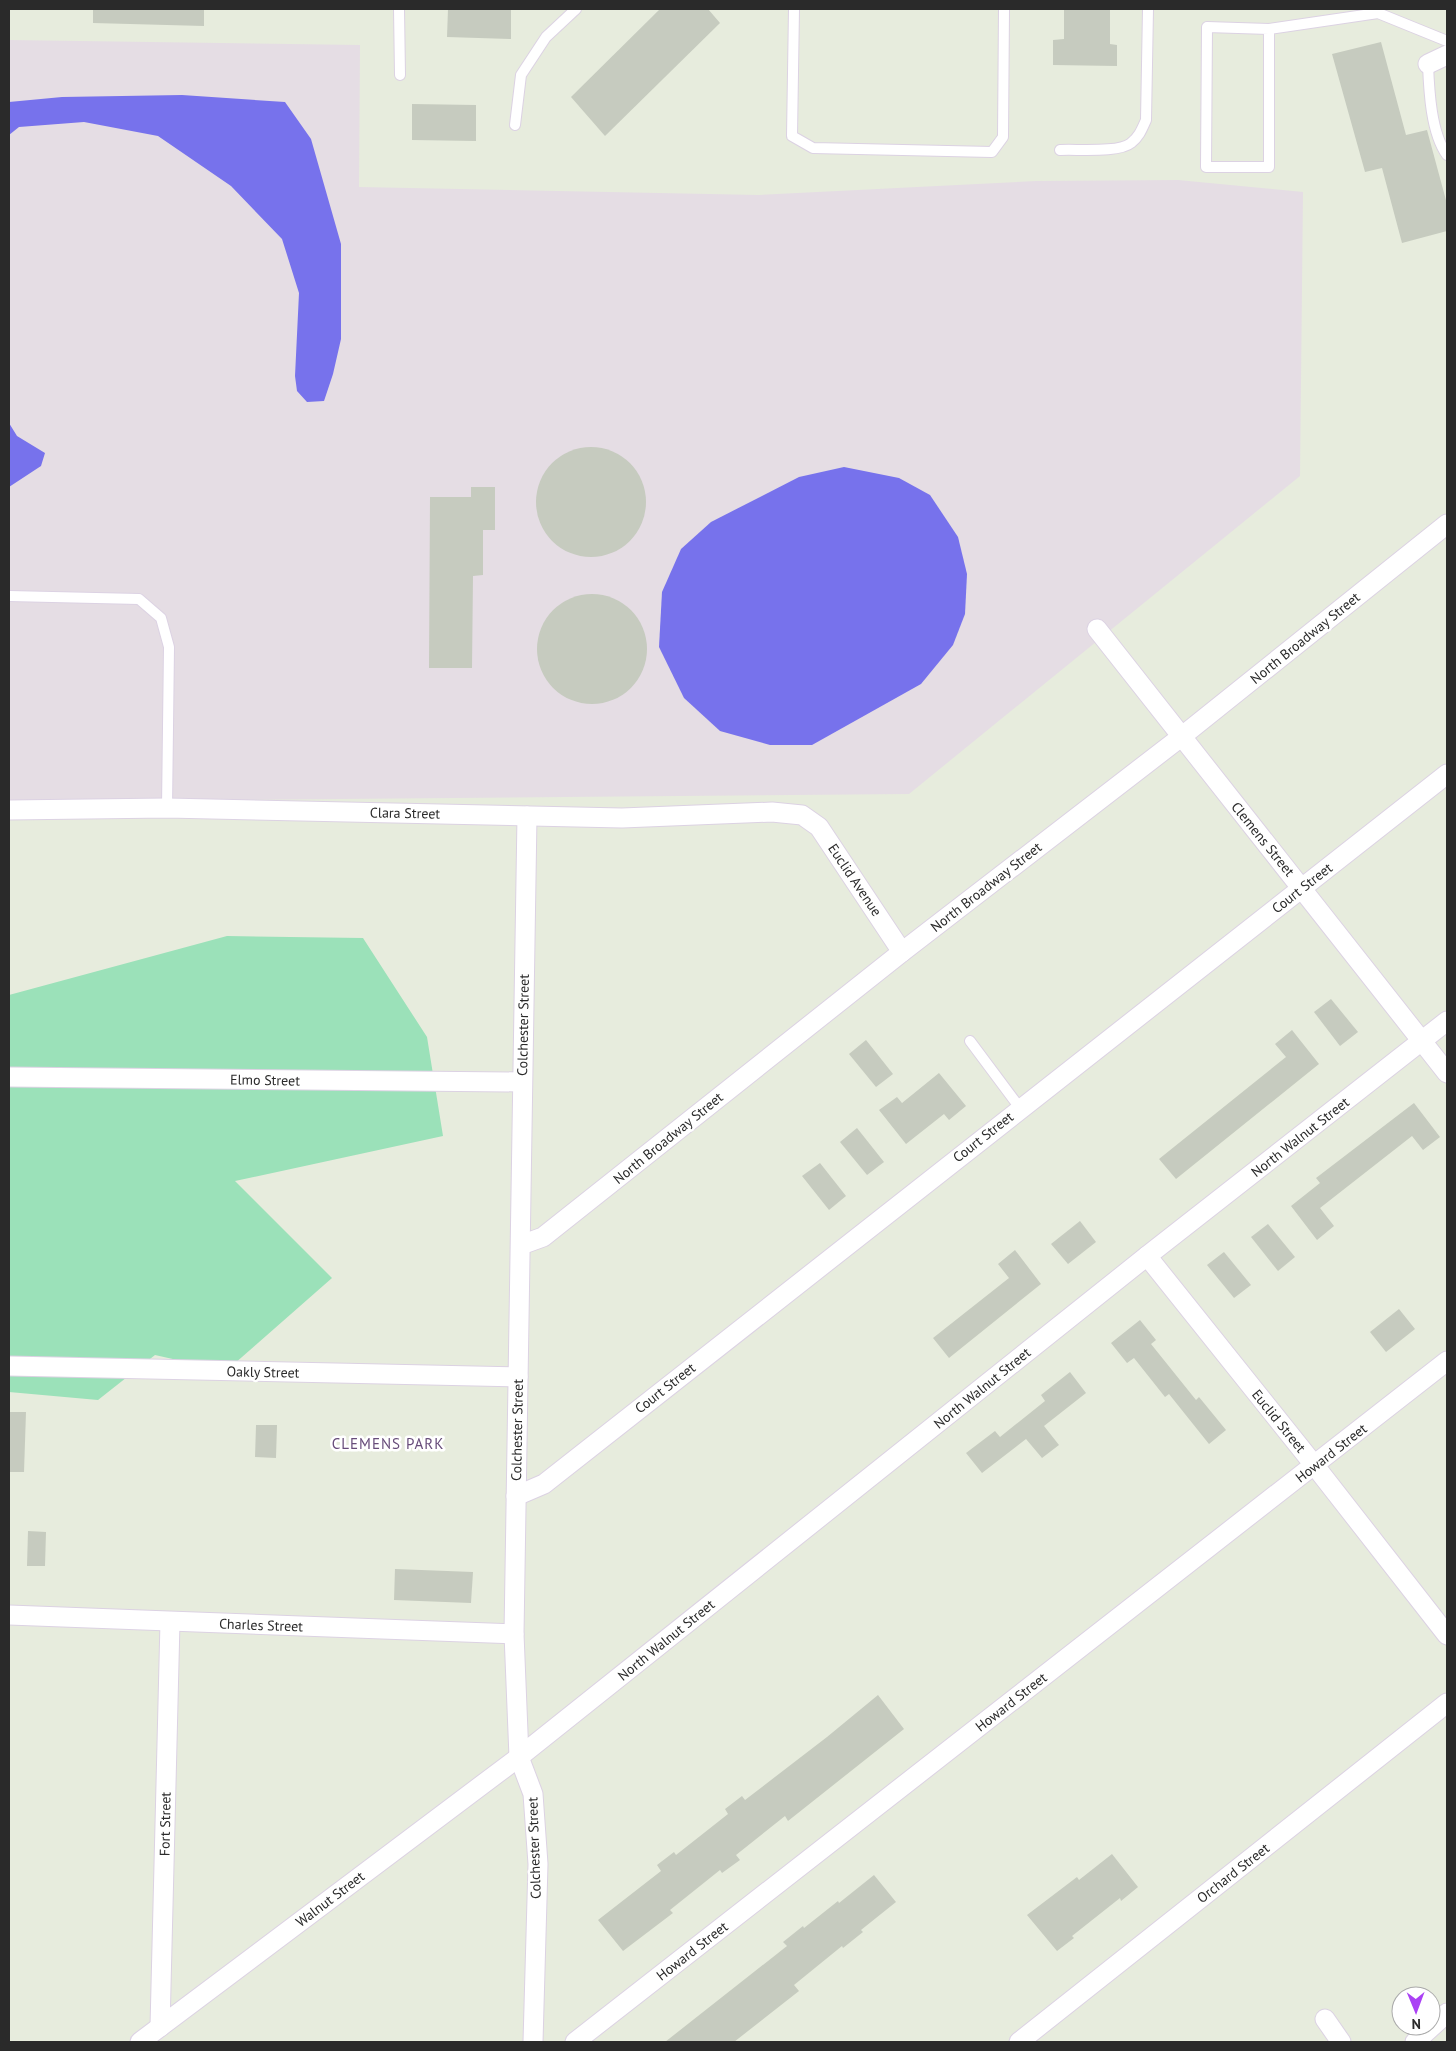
<svg xmlns="http://www.w3.org/2000/svg" width="1456" height="2051" viewBox="0 0 1456 2051" font-family="'PT Sans',sans-serif">
	<style>
		.industrial { fill: #e5dde4 }
		.green { fill: #9be1b9 }
		.water { fill: #7772ec }
		.building { fill: #c6cbbf }
		.lines { fill: none; stroke-linecap: round; stroke-linejoin: round }
		.service-casing { stroke: #dcd2e3; stroke-width: 12 }
		.minor-casing { stroke: #dcd2e3; stroke-width: 21 }
		.service { stroke: #fff; stroke-width: 10 }
		.minor { stroke: #fff; stroke-width: 19 }
		.labels { text-anchor: middle; dominant-baseline: central; stroke-width: 5; stroke-linejoin: round; paint-order: stroke }
		.street-label { font-size: 14px; fill: #2a2a2a; stroke: #fff }
		.neighbourhood-label { font-size: 15px; letter-spacing: 1px; fill: #674c7a; stroke: #fff }
	</style>
	<rect width="100%" height="100%" fill="#e7ecdd"/>
	<path class="industrial" d="M9,40l351,5 -1,142 400,8 277,-14 142,-1 125,12 -3,284 -391,318 -900,8z"/>
	<path class="green" d="M227,936l136,2 64,99 16,99 -208,45 97,97 -106,93 -71,-16 -57,45 -89,-8v-397z"/>
	<g class="water">
		<path d="M182,95l103,7 26,37 30,105v95l-8,35 -9,27 -17,1 -10,-11 -2,-15 4,-83 -17,-54 -51,-53 -73,-50 -74,-14 -65,5 -10,8v-33l53,-5z"/>
		<path d="M9,423l8,13 28,17 -4,13 -32,21z"/>
		<path d="M844,467l55,11 31,17 28,42 9,37 -2,40 -12,31 -32,39 -109,61h-42l-50,-14 -36,-33 -25,-51 3,-55 19,-43 30,-27 88,-45z"/>
	</g>
	<g class="building">
		<path d="M93,9h111v17l-111,-3z"/>
		<path d="M448,9h63v30l-64,-2z"/>
		<path d="M660,9h48l12,14 -115,113 -34,-39z"/>
		<path d="M1064,9h46v35l7,1v21l-64,-1v-25l11,-1z"/>
		<path d="M1381,42l25,93 21,-5 20,74v27l-45,12 -20,-75 -17,4 -33,-118z"/>
		<path d="M412,104l64,1v36l-64,-1z"/>
		<circle cx="591" cy="502" r="55"/>
		<path d="M471,487h24v43h-12v45l-10,1 -1,92h-43l1,-171h41z"/>
		<circle cx="592" cy="649" r="55"/>
		<path d="M1331,999l27,33 -18,14 -26,-34z"/>
		<path d="M1292,1030l27,34 -143,115 -17,-20 127,-102 -11,-13z"/>
		<path d="M866,1040l27,34 -17,13 -27,-33z"/>
		<path d="M939,1073l27,33 -17,14 -5,-6 -38,30 -27,-34 18,-13 5,6z"/>
		<path d="M1414,1103l26,34 -17,13 -11,-14 -92,72 14,18 -17,14 -26,-34 29,-23 -4,-5z"/>
		<path d="M857,1128l27,34 -17,13 -27,-33z"/>
		<path d="M820,1163l26,33 -17,14 -27,-34z"/>
		<path d="M1080,1221l16,21 -28,22 -17,-20z"/>
		<path d="M1268,1224l27,33 -17,14 -27,-34z"/>
		<path d="M1015,1250l26,34 -92,74 -16,-20 76,-60 -11,-14z"/>
		<path d="M1224,1252l27,33 -17,13 -27,-33z"/>
		<path d="M1399,1309l16,20 -29,23 -16,-20z"/>
		<path d="M1140,1320l16,20 -5,4 45,56 3,-3 27,33 -17,14 -40,-50 -4,3 -31,-39 -7,5 -16,-20z"/>
		<path d="M1070,1372l16,21 -42,33 15,19 -17,13 -16,-19 -44,34 -16,-20 29,-22 5,6 45,-36 -4,-6z"/>
		<path d="M9,1412h17l-2,60h-15z"/>
		<path d="M256,1425h21l-1,33 -21,-1z"/>
		<path d="M28,1531l18,1 -1,34h-18z"/>
		<path d="M395,1569l78,3 -2,31 -77,-3z"/>
		<path d="M878,1695l26,34 -116,92 -3,-5 -49,39 4,5 -18,13 -2,-3 -50,40 3,3 -50,38 -25,-31 63,-49 -4,-6 17,-13 2,3 52,-41 -3,-5 17,-13 3,4 82,-63z"/>
		<path d="M1112,1854l26,33 -17,14 -1,-3 -48,38 2,2 -17,13 -30,-36 50,-38 2,3z"/>
		<path d="M874,1875l22,27 -35,28 2,2 -20,16 -1,-2 -48,39 5,6 -65,51h-69l122,-96 -4,-4 20,-16 1,2 34,-27 1,2z"/>
	</g>
	<g class="lines">
		<defs>
			<g id="service">
				<path d="M399,9l1,66"/>
				<path d="M794,9l-2,127 21,12 179,4 11,-15 1,-128"/>
				<path d="M1269,29v138h-63l1,-140 62,2 109,-16 69,28"/>
				<path d="M1428,64c1,27 3,69 19,91"/>
				<path d="M515,125l6,-50 25,-38 30,-28"/>
				<path d="M1060,150c17,-1 59,3 71,-7 8,-6 11,-14 15,-23l2,-111"/>
				<path d="M9,596l130,3 22,19 8,29 -2,161"/>
				<path d="M970,1041l50,67"/>
			</g>
			<g id="minor">
				<path d="M1428,64l19,-9"/>
				<path d="M1097,629l350,444"/>
				<path d="M9,810l158,-2 455,10 150,-6 30,3 17,12 83,125"/>
				<path d="M527,816l-13,818 5,123 14,37 5,70 -5,178"/>
				<path d="M9,1077l513,5"/>
				<path d="M521,1245l22,-8 359,-285 279,-215 266,-213"/>
				<path d="M1147,1256l168,210 132,169"/>
				<path d="M9,1366l509,11"/>
				<path d="M516,1496l28,-12 903,-710"/>
				<path d="M9,1615l505,19"/>
				<path d="M1325,2019l16,23"/>
				<path d="M160,2027l10,-405"/>
				<path d="M140,2042l379,-285 628,-501 300,-235"/>
				<path d="M575,2042l872,-681"/>
				<path d="M1019,2042l428,-339"/>
				<path d="M1415,2042l32,-29"/>
			</g>
		</defs>
		<use href="#service" class="service-casing"/>
		<use href="#minor" class="minor-casing"/>
		<use href="#service" class="service"/>
		<use href="#minor" class="minor"/>
	</g>
	<g class="labels">
		<g class="street-label">
			<text transform="translate(1305 638) rotate(-39)">North Broadway Street</text>
			<text transform="translate(405 813) rotate(1)">Clara Street</text>
			<text transform="translate(1263 839) rotate(51)">Clemens Street</text>
			<text transform="translate(855 880) rotate(56)">Euclid Avenue</text>
			<text transform="translate(986 887) rotate(-38)">North Broadway Street</text>
			<text transform="translate(1302 888) rotate(-38)">Court Street</text>
			<text transform="translate(523 1025) rotate(-89)">Colchester Street</text>
			<text transform="translate(265 1080) rotate(1)">Elmo Street</text>
			<text transform="translate(983 1137) rotate(-38)">Court Street</text>
			<text transform="translate(1300 1137) rotate(-38)">North Walnut Street</text>
			<text transform="translate(668 1138) rotate(-39)">North Broadway Street</text>
			<text transform="translate(263 1372) rotate(1)">Oakly Street</text>
			<text transform="translate(665 1388) rotate(-38)">Court Street</text>
			<text transform="translate(982 1388) rotate(-39)">North Walnut Street</text>
			<text transform="translate(1279 1421) rotate(51)">Euclid Street</text>
			<text transform="translate(517 1430) rotate(-89)">Colchester Street</text>
			<text transform="translate(1331 1453) rotate(-38)">Howard Street</text>
			<text transform="translate(261 1625) rotate(2)">Charles Street</text>
			<text transform="translate(666 1640) rotate(-39)">North Walnut Street</text>
			<text transform="translate(1011 1702) rotate(-38)">Howard Street</text>
			<text transform="translate(165 1824) rotate(-89)">Fort Street</text>
			<text transform="translate(534 1848) rotate(-92)">Colchester Street</text>
			<text transform="translate(1233 1873) rotate(-38)">Orchard Street</text>
			<text transform="translate(330 1899) rotate(-37)">Walnut Street</text>
			<text transform="translate(692 1951) rotate(-38)">Howard Street</text>
		</g>
		<g class="neighbourhood-label">
			<text x="388" y="1443">CLEMENS PARK</text>
		</g>
	</g>
	<rect width="1456" height="2051" fill="none" stroke="#2a2a2a" stroke-width="20"/>
	<g transform="translate(1416 2011) rotate(179)"><circle r="24" fill="#ffffff" stroke="#aaaaaa"/>
	<path d="M0-4L9 19L0 12L-9 19Z" fill="#ab41f5"/>
	<text y="-8" font-size="14" font-weight="bold" text-anchor="middle" fill="#2a2a2a">N</text>
	</g>
</svg>
